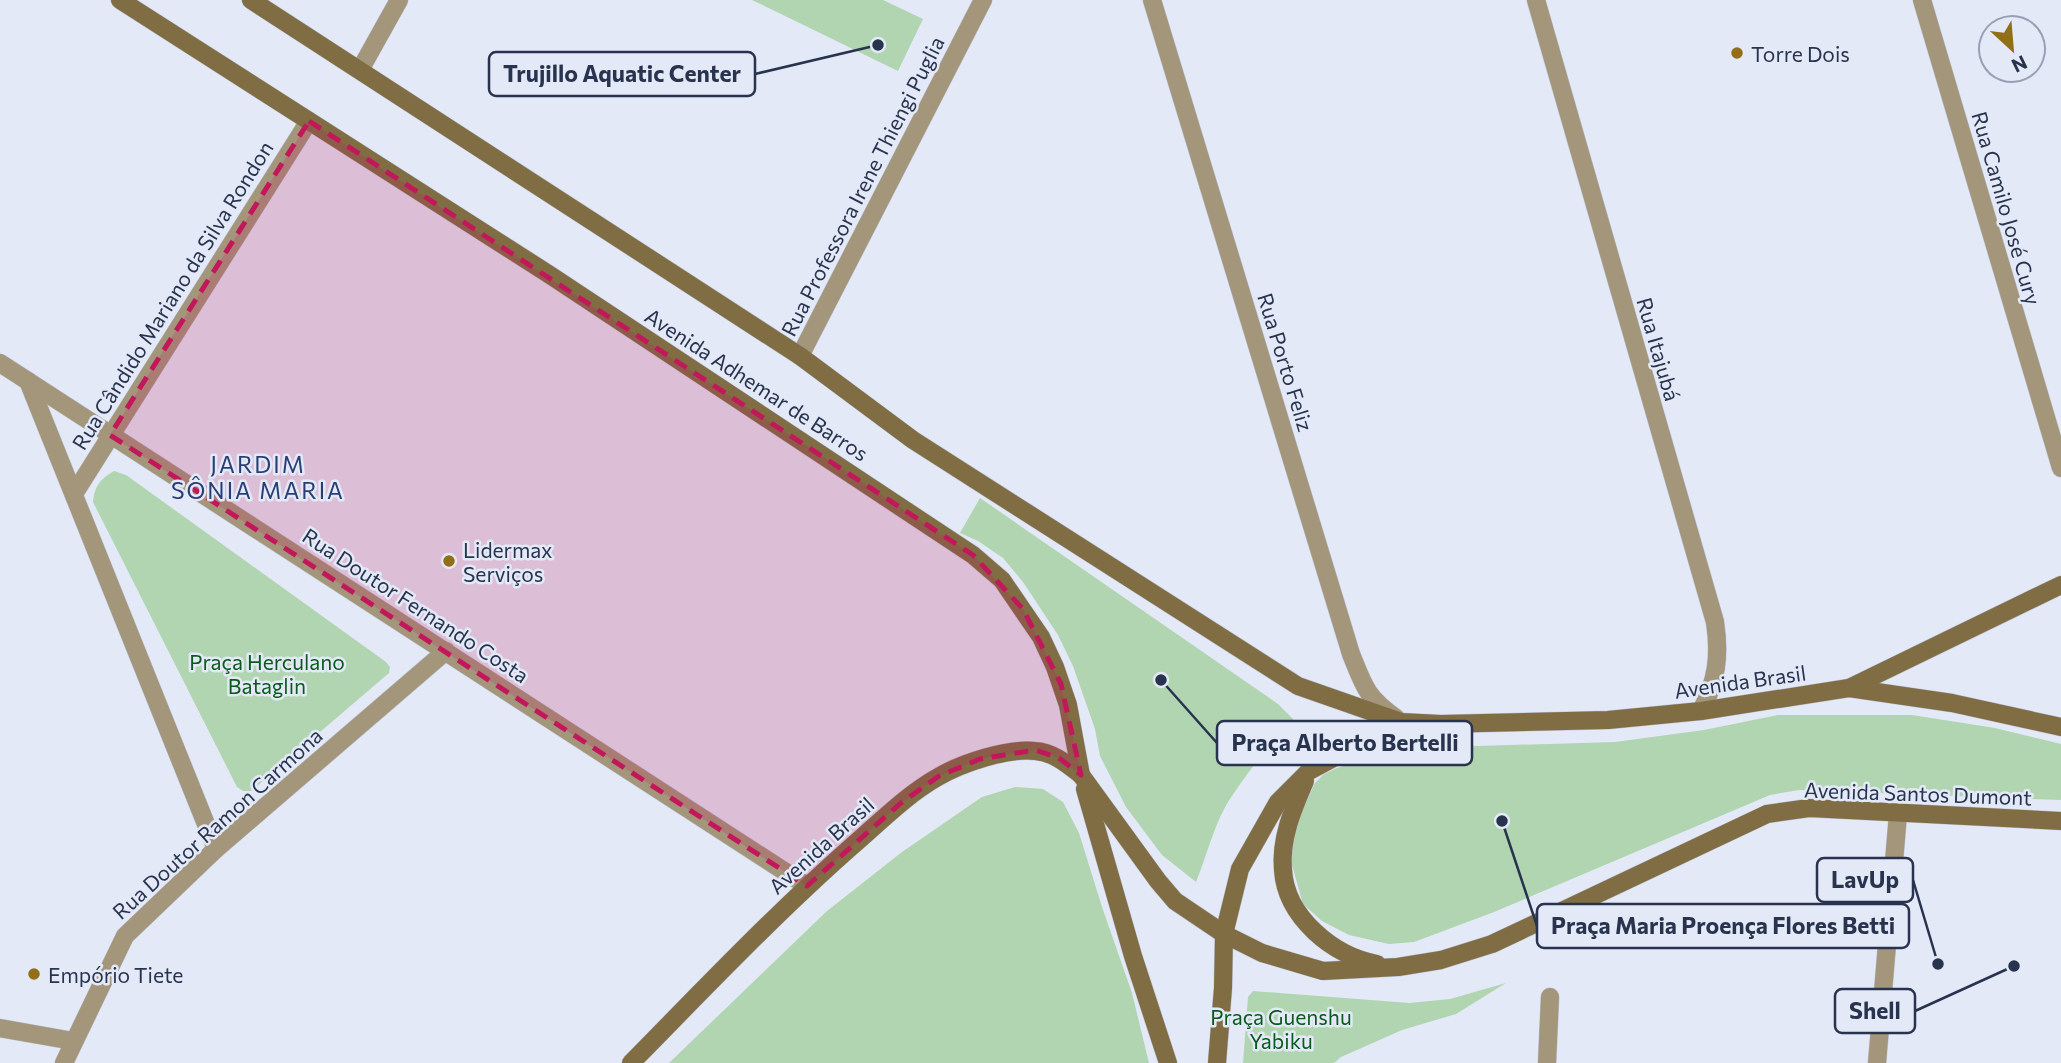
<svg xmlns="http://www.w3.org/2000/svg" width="2061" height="1063" viewBox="0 0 2061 1063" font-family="Commissioner,sans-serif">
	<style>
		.green { fill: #b0d5b0 }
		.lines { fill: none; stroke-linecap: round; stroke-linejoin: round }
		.street-casing { stroke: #bec5d5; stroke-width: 19 }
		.secondary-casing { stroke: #bec5d5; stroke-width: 19 }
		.street { stroke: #a3967a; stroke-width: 18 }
		.secondary { stroke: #806d44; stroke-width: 18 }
		.marked { fill: #c2185b; fill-opacity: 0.2; stroke: #c2185b; stroke-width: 5; stroke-dasharray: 14 9; stroke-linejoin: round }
		.poi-dot { fill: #926f16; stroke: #e3e9f7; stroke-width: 2.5 }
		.labels { text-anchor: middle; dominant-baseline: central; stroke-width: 5; stroke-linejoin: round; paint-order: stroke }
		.poi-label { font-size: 21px; fill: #28334d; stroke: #e3e9f7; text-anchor: start }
		.street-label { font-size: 21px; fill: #28334d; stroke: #e3e9f7 }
		.park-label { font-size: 21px; fill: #0a5b1b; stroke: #e3e9f7 }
		.neighbourhood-label { font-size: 23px; letter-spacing: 2px; fill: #283e74; stroke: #e3e9f7 }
		.leader { fill: none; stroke: #28334d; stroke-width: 2.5 }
		.callout-dot { fill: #28334d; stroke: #e3e9f7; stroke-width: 2.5 }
		.callout { fill: #e3e9f7; stroke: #28334d; stroke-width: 2.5 }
		.callout-label { font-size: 23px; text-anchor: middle; font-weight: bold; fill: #28334d }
	</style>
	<rect width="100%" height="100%" fill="#e3e9f7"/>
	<g class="green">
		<path d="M752,0h131l40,19 -25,52z"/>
		<path d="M114,471l12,4 260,187 4,5 -1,6 -138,118h-8l-6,-4 -144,-285c1,-15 7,-23 21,-31z"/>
		<path d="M980,498l298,206 15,15c-1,12 -8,24 -19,31 -3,2 -7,2 -10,4 -7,6 -24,30 -30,39 -19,26 -26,60 -38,89l-34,-27 -36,-48 -26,-51 -5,-27 -22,-63 -15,-31 -35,-53 -20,-24 -25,-17 -18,-8z"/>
		<path d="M1778,715h134l83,13 66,16v56l-262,-10 -29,5 -276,117 -80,30 -25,2 -40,-9 -27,-14 -19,-17 -11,-39v-24l11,-32 12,-26 9,-9 13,-6 83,-25 58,3 137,-4 89,-12z"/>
		<path d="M1015,787l28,2 20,13 16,31 23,74 30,86 17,70h-480l158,-152 75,-59 80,-55z"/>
		<path d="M1506,983l-50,31 -54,16 -61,27 -7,6h-91l5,-66 5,-6 156,12 41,-4z"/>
	</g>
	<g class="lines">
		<defs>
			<g id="street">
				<path d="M1152,0l199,654c13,32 15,43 45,64"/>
				<path d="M1536,0l179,622c5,33 2,59 -14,89"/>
				<path d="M1922,0l139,468"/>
				<path d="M360,70l39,-70"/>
				<path d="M800,356l183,-356"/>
				<path d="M0,363l807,523"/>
				<path d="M28,381l188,468"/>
				<path d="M74,494l235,-373"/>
				<path d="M0,1028l73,13"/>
				<path d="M64,1063l61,-127 91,-87 230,-198"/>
				<path d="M1547,1063l3,-66"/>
				<path d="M1877,1063l21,-249"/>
			</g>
			<g id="secondary">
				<path d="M120,0l430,275 423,280 29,25 39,57 14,30 13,38 13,70 77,106 17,20 49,33 38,19 61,18 75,-4 43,-7 51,-16 275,-130 42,-6 252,13"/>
				<path d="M251,0l549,356 113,84 385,246 103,36 40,2 167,-4 93,-9 148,-23 212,-103"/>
				<path d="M1849,688l103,15 109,24"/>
				<path d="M1305,781c-12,28 -25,58 -22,89 3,47 50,86 94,94"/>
				<path d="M1085,789l48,167 35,107"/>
				<path d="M631,1063c72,-73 143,-148 220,-216 28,-24 55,-52 87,-70 24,-14 69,-29 97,-26 18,1 32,13 46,24"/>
				<path d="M1217,1063l6,-75 1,-54 16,-65 38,-67 31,-31 92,-49"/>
			</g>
		</defs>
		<use href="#street" class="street-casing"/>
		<use href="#secondary" class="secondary-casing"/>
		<use href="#street" class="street"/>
		<use href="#secondary" class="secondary"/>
	</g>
	<path class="marked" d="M309,121l664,434 50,54 38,75 20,91 -22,-17 -24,-8 -55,9 -41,17 -38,27 -94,83 -697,-451z"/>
	<g class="poi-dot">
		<circle cx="1737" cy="53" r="7"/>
		<circle cx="449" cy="561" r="7"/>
		<circle cx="34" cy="974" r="7"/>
	</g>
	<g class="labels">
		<g class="poi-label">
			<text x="1751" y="53">Torre Dois</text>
			<text x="463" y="549">Lidermax<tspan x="463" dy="24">Serviços</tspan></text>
			<text x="48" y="974">Empório Tiete</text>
		</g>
		<g class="street-label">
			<text transform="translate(862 186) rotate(-63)">Rua Professora Irene Thiengi Puglia</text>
			<text transform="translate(2007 208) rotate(74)">Rua Camilo José Cury</text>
			<text transform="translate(172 295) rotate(-58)">Rua Cândido Mariano da Silva Rondon</text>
			<text transform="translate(1659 349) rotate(74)">Rua Itajubá</text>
			<text transform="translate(1286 362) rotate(73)">Rua Porto Feliz</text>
			<text transform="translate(757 384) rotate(33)">Avenida Adhemar de Barros</text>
			<text transform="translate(416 605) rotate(33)">Rua Doutor Fernando Costa</text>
			<text transform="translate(1740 681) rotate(-8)">Avenida Brasil</text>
			<text transform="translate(1918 793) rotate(2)">Avenida Santos Dumont</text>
			<text transform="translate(217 823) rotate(-42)">Rua Doutor Ramon Carmona</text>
			<text transform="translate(821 845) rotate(-42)">Avenida Brasil</text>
		</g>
		<g class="park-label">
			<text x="267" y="661">Praça Herculano<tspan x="267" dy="24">Bataglin</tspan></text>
			<text x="1281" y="1016">Praça Guenshu<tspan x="1281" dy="24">Yabiku</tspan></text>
		</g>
		<g class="neighbourhood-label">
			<text x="258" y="464">JARDIM<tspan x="258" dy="26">SÔNIA MARIA</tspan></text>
		</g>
	</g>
	<path class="leader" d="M878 45L755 74M1161 680L1217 743M1938 964L1913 880M1502 821L1537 926M2014 966L1915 1011"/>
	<g class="callout-dot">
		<circle cx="878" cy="45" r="7"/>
		<circle cx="1161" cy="680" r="7"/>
		<circle cx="1938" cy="964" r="7"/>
		<circle cx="1502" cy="821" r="7"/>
		<circle cx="2014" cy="966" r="7"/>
	</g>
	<g class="callout">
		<rect x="489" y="52" width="266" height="44" rx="7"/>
		<rect x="1217" y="721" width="255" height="44" rx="7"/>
		<rect x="1817" y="858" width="96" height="44" rx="7"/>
		<rect x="1537" y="904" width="372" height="44" rx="7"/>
		<rect x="1835" y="989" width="80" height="44" rx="7"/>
	</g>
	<g class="callout-label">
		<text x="622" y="82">Trujillo Aquatic Center</text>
		<text x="1345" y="751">Praça Alberto Bertelli</text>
		<text x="1865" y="888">LavUp</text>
		<text x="1723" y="934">Praça Maria Proença Flores Betti</text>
		<text x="1875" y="1019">Shell</text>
	</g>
	<g transform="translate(2012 49) rotate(154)"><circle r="33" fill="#e3e9f7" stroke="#98a0b3" stroke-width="2"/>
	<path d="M0-5L12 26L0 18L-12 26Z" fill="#926f16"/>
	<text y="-10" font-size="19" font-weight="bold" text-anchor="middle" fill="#28334d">N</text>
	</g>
</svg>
